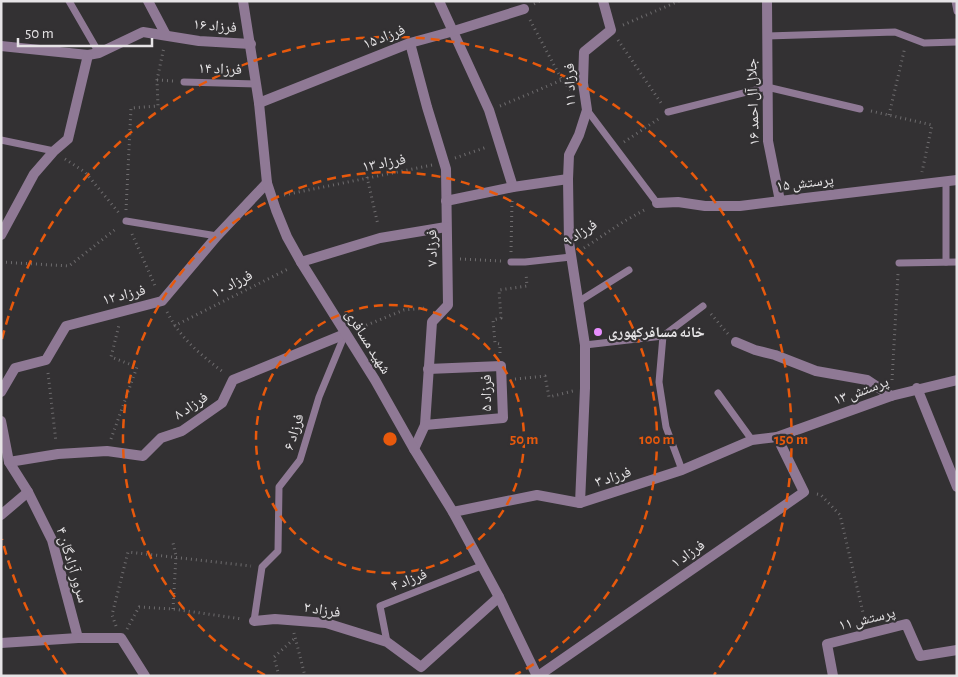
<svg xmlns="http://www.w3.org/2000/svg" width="958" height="677" viewBox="0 0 958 677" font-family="'Alegreya Sans','Noto Naskh Arabic',sans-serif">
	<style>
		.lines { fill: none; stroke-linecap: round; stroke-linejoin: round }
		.path { stroke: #6e6c6e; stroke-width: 3; stroke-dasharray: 1 4; stroke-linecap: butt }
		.service { stroke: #8f7995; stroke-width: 7 }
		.minor { stroke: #8f7995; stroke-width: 10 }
		.tertiary { stroke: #8f7995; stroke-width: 10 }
		.ring { fill: none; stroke: #e8590c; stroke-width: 2.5; stroke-dasharray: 9 6 }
		.poi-dot { fill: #e88eff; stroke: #333133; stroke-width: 2 }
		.labels { text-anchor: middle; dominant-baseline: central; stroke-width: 4.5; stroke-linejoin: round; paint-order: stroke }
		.street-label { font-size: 15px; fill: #e6e4e6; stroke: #333133 }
		.poi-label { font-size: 15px; font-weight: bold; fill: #e6e4e6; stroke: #333133; text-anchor: start }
		.centre { fill: #e8590c; stroke: #333133; stroke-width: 2.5 }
		.ring-label { font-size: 15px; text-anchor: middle; font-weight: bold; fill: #e8590c; stroke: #333133; stroke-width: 4.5; stroke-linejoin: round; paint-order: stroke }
	</style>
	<rect width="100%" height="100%" fill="#333133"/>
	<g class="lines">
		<g class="path">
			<path d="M534,4l6,-3"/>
			<path d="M530,20l32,60 9,10"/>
			<path d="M623,25l56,-24"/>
			<path d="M618,40l43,63"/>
			<path d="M157,80l17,1"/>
			<path d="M500,106l62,-26"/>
			<path d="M871,111l61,14 -10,47"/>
			<path d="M889,115l16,-68"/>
			<path d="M624,142l36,-24"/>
			<path d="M455,158l32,-11"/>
			<path d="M65,159l20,13 34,41"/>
			<path d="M367,177l11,48"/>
			<path d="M284,195l148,-30"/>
			<path d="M126,210l5,-102 27,-2 -1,-26 7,-33"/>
			<path d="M132,234l24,54"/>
			<path d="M584,248l39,-26 23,-13"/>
			<path d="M511,252l1,-51"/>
			<path d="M460,259l41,2"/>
			<path d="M1,262l68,4 48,-38"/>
			<path d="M167,312c14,27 33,42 56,60"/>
			<path d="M711,314l17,20"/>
			<path d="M174,326l116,-58"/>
			<path d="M357,329l47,-19 23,-2"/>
			<path d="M500,353v-9l-5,-1 -2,-23 8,-2 -2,-28 28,-4 -1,-13"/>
			<path d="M48,373l8,69"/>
			<path d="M515,379l30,-3 4,21 24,-6"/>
			<path d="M892,380l6,-106"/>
			<path d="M111,439l26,-72 -26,-10 8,-32"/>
			<path d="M817,494l4,1 19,20 25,106"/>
			<path d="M173,609l3,-53 -3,-13"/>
			<path d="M116,626l-4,-11 16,-63 123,14"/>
			<path d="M127,629l12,-22 34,2 69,10"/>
			<path d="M294,633l11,43"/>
			<path d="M279,676l-5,-19 21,-19"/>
		</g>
		<g class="service">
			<path d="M69,1l30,52"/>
			<path d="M955,1l2,10"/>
			<path d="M767,36l128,-4 29,11 33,-1"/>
			<path d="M184,82l72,2"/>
			<path d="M587,110l70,93"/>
			<path d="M668,112l99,-25 93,22"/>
			<path d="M1,140l53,11"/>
			<path d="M126,221l91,15"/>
			<path d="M511,262h14l46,-5"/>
			<path d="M946,262v-81"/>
			<path d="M899,263l58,-1"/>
			<path d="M578,302l51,-32"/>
			<path d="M663,336l-4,46 7,45 16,43"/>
			<path d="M585,345l78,-9 40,-30"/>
			<path d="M718,393l34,47"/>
			<path d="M254,621l8,-54 16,-16 1,-64 21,-27 19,-63 26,-63"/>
			<path d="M387,642l-7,-36 101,-40"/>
		</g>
		<g class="minor">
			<path d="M148,1l18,34"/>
			<path d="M439,1l50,109 24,77"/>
			<path d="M410,43l17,64 19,62 2,136 -16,17 -7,103 -11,24"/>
			<path d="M1,46l87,9 11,-2 44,-21 56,9 52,3"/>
			<path d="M259,103l151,-60 44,-12 70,-22"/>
			<path d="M446,201l67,-14 55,-8"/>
			<path d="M657,203l21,-1 27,4h35l40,-5"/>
			<path d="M1,235l33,-61 20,-23 14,-12 20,-84"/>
			<path d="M301,262l79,-24 66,-11"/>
			<path d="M736,342l19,8 20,5 41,16 51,9 24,16"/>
			<path d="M917,388l40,99"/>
			<path d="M1,392l14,-24 31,-8 20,-34 96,-25 55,-65 50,-53"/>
			<path d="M1,421l8,41 19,30 24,48 26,98h43l24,38"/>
			<path d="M425,425l78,-7 -2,-52 -73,3"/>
			<path d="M9,462l49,-8 49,-3 36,5 18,-18 21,-7 40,-28 11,-23 112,-46"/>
			<path d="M580,503l5,-115v-43l-16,-103 -1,-63 1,-24 10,-20 8,-25 -4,-27 1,-31 27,-22 -8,-29"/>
			<path d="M453,512l84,-17 43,8 102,-33 70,-30 25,-3 114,-41 66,-16"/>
			<path d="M1,515l27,-23"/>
			<path d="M254,621l21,-2 51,4 61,19 34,25 78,-70"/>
			<path d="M1,643l77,-5"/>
			<path d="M538,676l266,-184 -27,-55"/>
			<path d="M833,676l-6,-32 79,-20 14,32 37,-6"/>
		</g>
		<g class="tertiary">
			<path d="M243,1l16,102 8,80 9,27 11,27 14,25 74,118 39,69 39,63 46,85 38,79"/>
			<path d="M767,1l1,140 12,60 177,-21"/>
		</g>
	</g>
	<g class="ring">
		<circle cx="390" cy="439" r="134"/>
		<path d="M265 675A267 267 0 1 1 515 675"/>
		<path d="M66 675A401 401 0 0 1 2 539M2 339A401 401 0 1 1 714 675"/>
	</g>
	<circle class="poi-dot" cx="598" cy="332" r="5"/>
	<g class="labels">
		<g class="street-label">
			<text transform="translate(215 26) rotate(5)">فرزاد ۱۶</text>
			<text transform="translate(384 37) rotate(-21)">فرزاد ۱۵</text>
			<text transform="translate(220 69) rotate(2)">فرزاد ۱۴</text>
			<text transform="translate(570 85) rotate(-92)">فرزاد ۱۱</text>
			<text transform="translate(753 102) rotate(-92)">جلال آل احمد ۱۶</text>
			<text transform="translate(384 163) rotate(-11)">فرزاد ۱۳</text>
			<text transform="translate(805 183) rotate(-7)">پرستش ۱۵</text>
			<text transform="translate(580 233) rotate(-32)">فرزاد ۹</text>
			<text transform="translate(432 248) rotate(-91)">فرزاد ۷</text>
			<text transform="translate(232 284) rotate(-27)">فرزاد ۱۰</text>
			<text transform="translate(124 295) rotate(-14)">فرزاد ۱۲</text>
			<text transform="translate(368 342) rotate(58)">شهید مسافری</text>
			<text transform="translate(861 391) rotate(-20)">پرستش ۱۳</text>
			<text transform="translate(486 393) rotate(-90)">فرزاد ۵</text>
			<text transform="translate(191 406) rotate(-34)">فرزاد ۸</text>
			<text transform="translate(294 432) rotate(-73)">فرزاد ۶</text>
			<text transform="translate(613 477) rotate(-18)">فرزاد ۳</text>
			<text transform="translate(688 554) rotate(-35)">فرزاد ۱</text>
			<text transform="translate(72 565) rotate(73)">سرور آزادگان ۴</text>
			<text transform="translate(409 580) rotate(-21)">فرزاد ۴</text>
			<text transform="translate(322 610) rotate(9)">فرزاد ۲</text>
			<text transform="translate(867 619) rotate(-14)">پرستش ۱۱</text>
		</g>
		<g class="poi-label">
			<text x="608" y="332">خانه مسافرکهوری</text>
		</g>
	</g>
	<circle cx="390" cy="439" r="8" class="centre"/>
	<g class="ring-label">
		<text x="524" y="444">50 m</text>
		<text x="657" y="444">100 m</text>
		<text x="791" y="444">150 m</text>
	</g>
	<rect width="958" height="677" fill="none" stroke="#e6e4e6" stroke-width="5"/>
	<path d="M18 38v8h134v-8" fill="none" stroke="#e6e4e6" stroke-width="2.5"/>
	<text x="25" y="38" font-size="15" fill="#e6e4e6" stroke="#333133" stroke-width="4" paint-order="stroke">50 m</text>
</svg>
